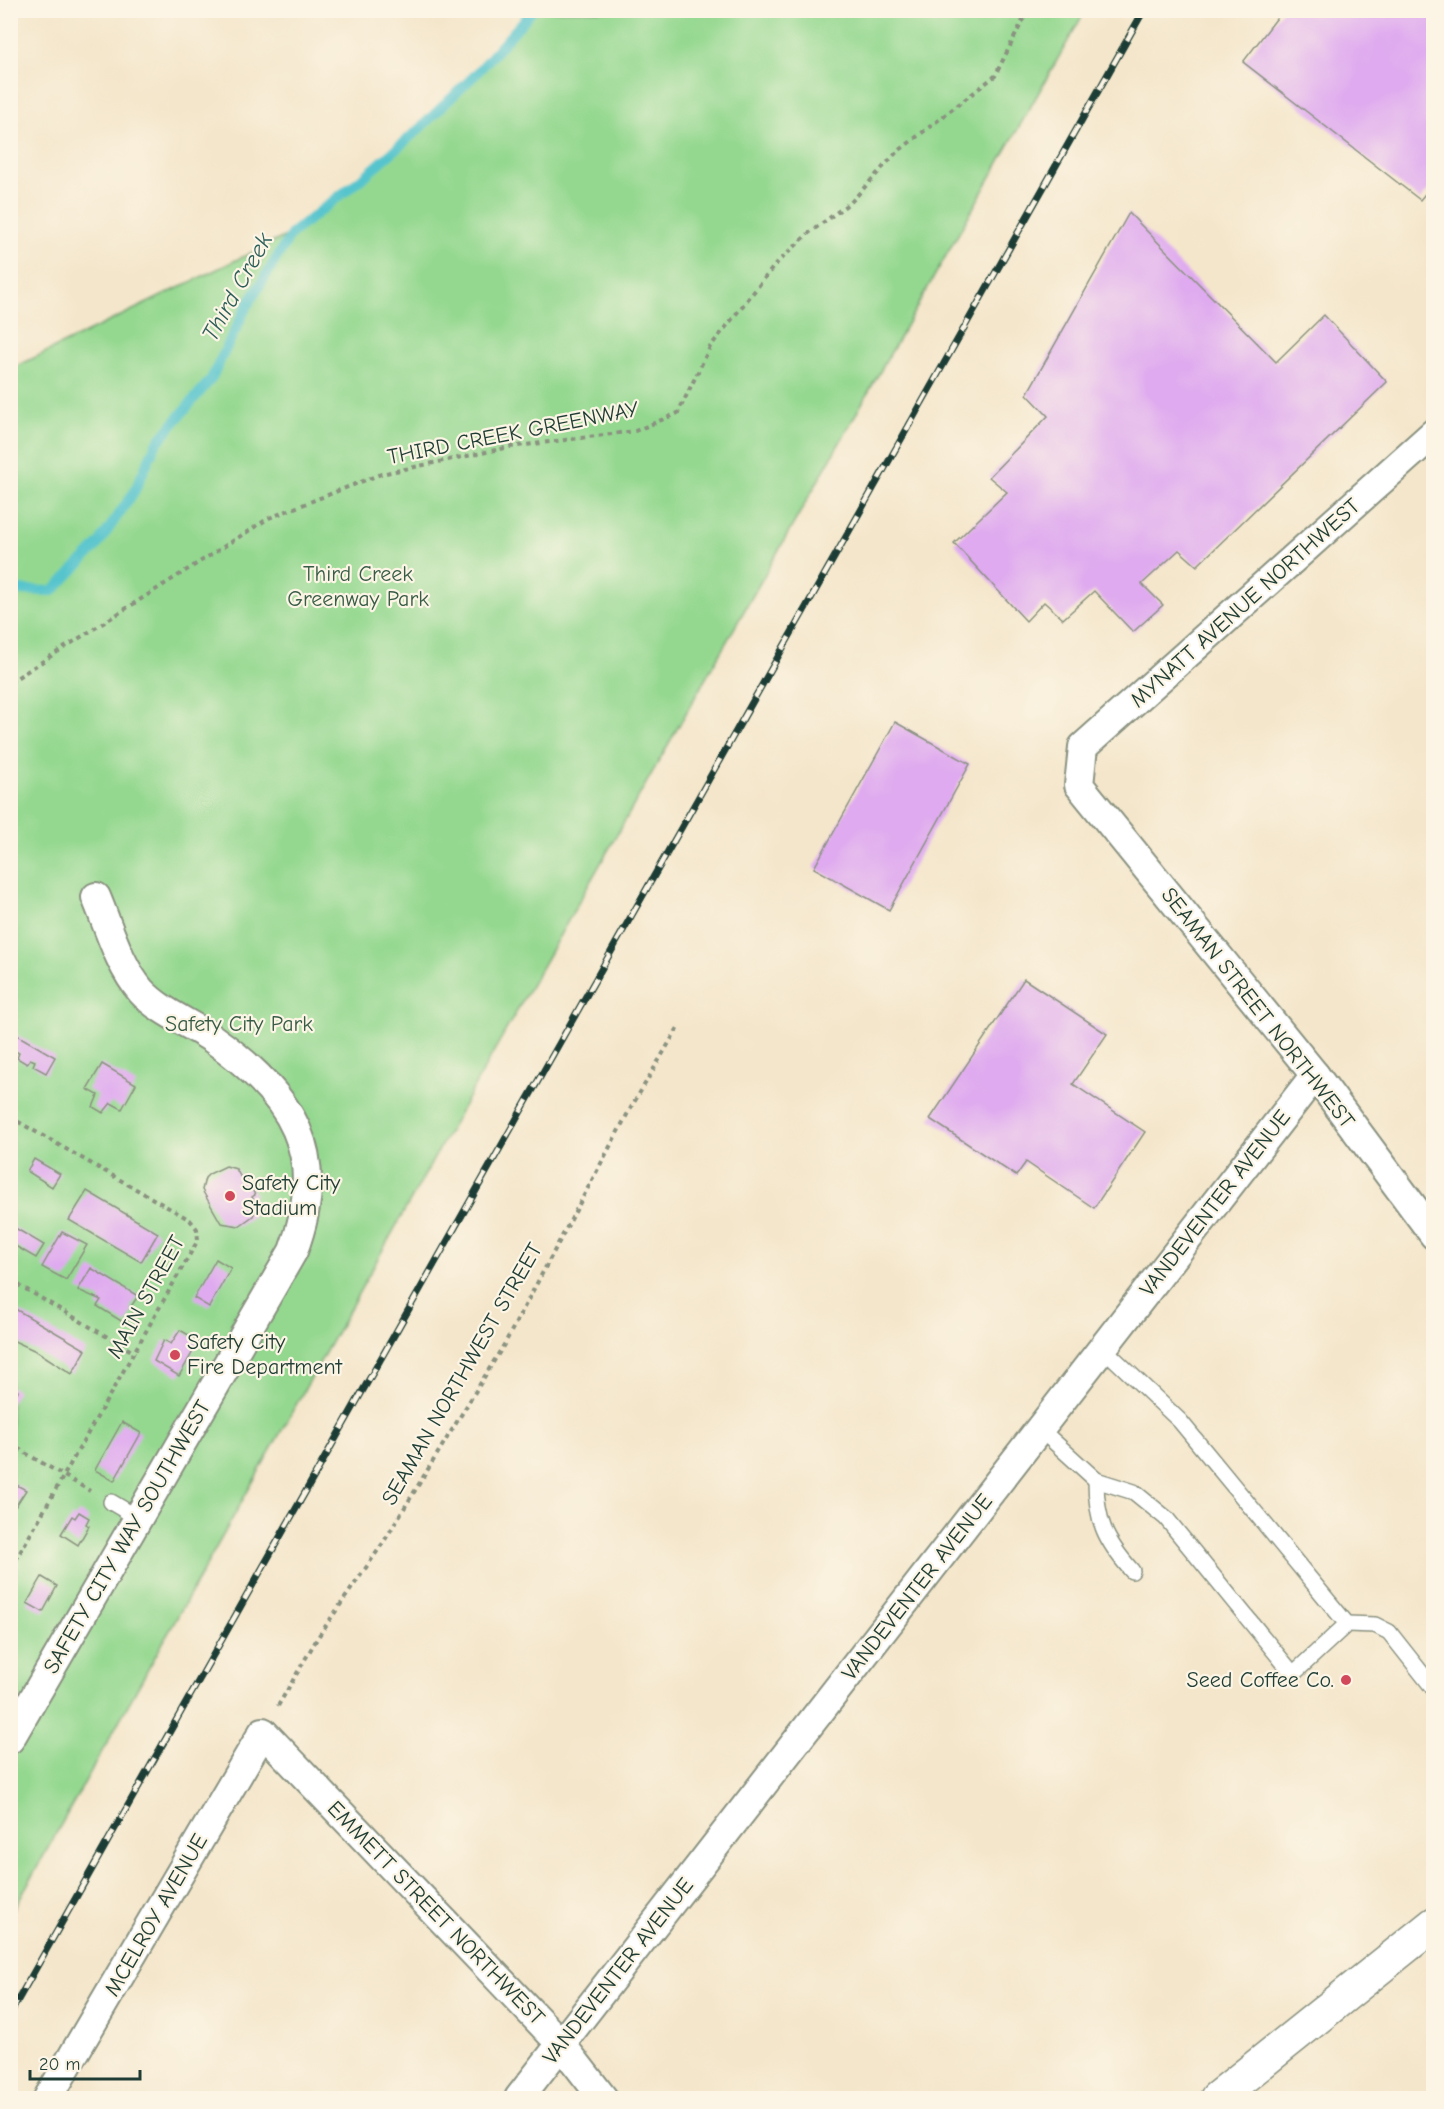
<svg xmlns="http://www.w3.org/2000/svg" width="1444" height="2109" viewBox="0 0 1444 2109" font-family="'Comic Neue',sans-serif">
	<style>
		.green { fill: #94d890; stroke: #5a8a62; stroke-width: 1.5 }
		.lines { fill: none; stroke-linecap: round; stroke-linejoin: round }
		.stream { stroke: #57c4cd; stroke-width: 10 }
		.building { fill: #dfaaef }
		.service-casing { stroke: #8a9280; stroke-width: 18 }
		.minor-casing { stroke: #8a9280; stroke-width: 32 }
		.tertiary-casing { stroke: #8a9280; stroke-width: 36 }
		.path { stroke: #8a9280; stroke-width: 4; stroke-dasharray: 4.5 4.5; stroke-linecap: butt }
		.service { stroke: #fff; stroke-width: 15 }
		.minor { stroke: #fff; stroke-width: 28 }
		.tertiary { stroke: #fff; stroke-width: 33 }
		.rail-casing { stroke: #1f3d34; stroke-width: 7 }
		.rail { stroke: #fcf5e5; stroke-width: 4.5; stroke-dasharray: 14; stroke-linecap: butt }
		.poi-dot { fill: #d1495b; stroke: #fcf5e5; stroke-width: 2 }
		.labels { text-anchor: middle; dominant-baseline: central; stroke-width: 4.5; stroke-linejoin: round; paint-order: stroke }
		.street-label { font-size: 22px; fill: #1f3d34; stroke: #fcf5e5 }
		.park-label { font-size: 22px; fill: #365c46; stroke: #fcf5e5 }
		.poi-label { font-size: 22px; fill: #1f3d34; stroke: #fcf5e5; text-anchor: start }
		.water-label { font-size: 24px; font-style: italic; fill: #2d5f5a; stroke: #fcf5e5 }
	</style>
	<rect width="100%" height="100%" fill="#fcf5e5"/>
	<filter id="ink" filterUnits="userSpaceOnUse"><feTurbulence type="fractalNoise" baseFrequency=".0167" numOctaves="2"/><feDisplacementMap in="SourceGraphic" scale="12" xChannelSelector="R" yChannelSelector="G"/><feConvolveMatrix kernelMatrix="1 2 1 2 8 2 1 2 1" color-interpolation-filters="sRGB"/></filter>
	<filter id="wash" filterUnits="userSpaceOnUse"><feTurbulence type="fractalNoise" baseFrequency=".008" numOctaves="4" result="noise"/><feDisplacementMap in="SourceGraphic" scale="24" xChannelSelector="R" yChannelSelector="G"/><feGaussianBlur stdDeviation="1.35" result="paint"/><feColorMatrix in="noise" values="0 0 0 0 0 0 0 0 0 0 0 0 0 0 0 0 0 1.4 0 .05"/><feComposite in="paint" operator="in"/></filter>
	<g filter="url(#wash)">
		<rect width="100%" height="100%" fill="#f4e6cb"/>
		<path class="green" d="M533,11h552l-587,1033 -487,870v-1545l281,-136 73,-56 53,-47 58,-56z"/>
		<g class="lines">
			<path class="stream" d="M10,590l43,1 44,-45 37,-54 22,-48 55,-65 35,-71 46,-75 73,-57 53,-46 58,-56 57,-64"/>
		</g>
		<g id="blocks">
			<g class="building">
				<path d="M1283,10h151v173l-14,17 -177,-138z"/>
				<path d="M1129,213l147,149 48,-47 63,67 -190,184 -18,-16 -37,34 21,21 -30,27 -39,-41 -31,28 -19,-17 -18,19 -72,-78 53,-51 -18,-15 59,-61 -21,-22z"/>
				<path d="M895,722l75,42 -81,146 -75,-42z"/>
				<path d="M1024,979l83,55 -34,50 72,48 -51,76 -68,-46 -10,14 -86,-57z"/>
				<path d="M10,1031l45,26 -9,16 -13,-7 2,-5 -5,-2 -3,5 -10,-6 2,-5 -6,-3 -3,5z"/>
				<path d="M102,1064l34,20 -14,25 -11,-6 -8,10 -10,-6 5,-12 -11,-6z"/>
				<path d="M34,1159l26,15 -8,13 -25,-16z"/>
				<path d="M226,1166l10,3 5,9 4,-3 10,20 -3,2 5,9 -4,10 -14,10 -18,-3 -19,-33 3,-12 4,-4z"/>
				<path d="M87,1191l71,42 -17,29 -72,-42z"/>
				<path d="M10,1225l34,20 -8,13 -26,-15z"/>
				<path d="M62,1232l25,13 -21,35 -24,-13z"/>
				<path d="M216,1259l15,9 -22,39 -15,-9z"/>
				<path d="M91,1268l47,28 -8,12 4,2 -8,14 -29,-18 4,-6 -23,-10z"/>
				<path d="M10,1306l76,44 -14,24 -34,-22 -26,-12z"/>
				<path d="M180,1330l19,11 -20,35 -25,-15 10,-21 7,4z"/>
				<path d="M10,1386l8,5 -8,13z"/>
				<path d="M122,1422l19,11 -27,48 -19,-11z"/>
				<path d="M11,1482l15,8 -16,25v-32z"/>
				<path d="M79,1512l10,6 -3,6 3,2 -11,19 -17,-11 11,-18 3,2z"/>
				<path d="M42,1577l15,9 -14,26 -16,-9z"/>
			</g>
		</g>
	</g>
	<g filter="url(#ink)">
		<use href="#blocks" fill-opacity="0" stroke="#8a9280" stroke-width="1.5"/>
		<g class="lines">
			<defs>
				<g id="service">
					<path d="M1040,1429l56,51 38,12 32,26 127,156 54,-50 -167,-203 -77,-73"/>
					<path d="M1096,1480c0,41 9,60 36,91"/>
					<path d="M111,1502l27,16"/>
					<path d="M1347,1624l28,1 14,7 45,57"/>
				</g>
				<g id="minor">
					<path d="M1434,433l-351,314 -4,38 236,290 119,160"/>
					<path d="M10,1739l283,-488c37,-97 -1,-156 -80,-212 -23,-16 -53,-27 -72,-48 -22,-26 -32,-63 -45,-94"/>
					<path d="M48,2098l215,-366 298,312 42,54"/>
					<path d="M519,2098l796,-1023"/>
				</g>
				<path id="tertiary" d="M1217,2098l217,-174"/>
			</defs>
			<use href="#service" class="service-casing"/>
			<use href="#minor" class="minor-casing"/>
			<use href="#tertiary" class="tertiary-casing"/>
			<g class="path">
				<path d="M10,682l259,-164 112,-44 129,-27 125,-16 43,-18 32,-66 65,-82 34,-32 43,-32 44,-48 99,-77 33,-66"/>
				<path d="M10,1117l180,103 7,9 1,11 -188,330"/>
				<path d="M10,1280l125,73"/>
				<path d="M10,1444l80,47"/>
				<path d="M278,1706l40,-69 65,-94 122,-200 124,-232 50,-85"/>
			</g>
			<use href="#service" class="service"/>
			<use href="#minor" class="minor"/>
			<use href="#tertiary" class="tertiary"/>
			<defs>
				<path id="rail" d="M10,2014l1134,-2004"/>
			</defs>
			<use href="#rail" class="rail-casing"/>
			<use href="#rail" class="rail"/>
		</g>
	</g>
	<g class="poi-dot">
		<circle cx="230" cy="1196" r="6"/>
		<circle cx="175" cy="1355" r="6"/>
		<circle cx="1346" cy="1680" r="6"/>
	</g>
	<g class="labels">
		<g class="street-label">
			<text transform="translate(513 433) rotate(-11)">THIRD CREEK GREENWAY</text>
			<text transform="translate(1245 603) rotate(-42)">MYNATT AVENUE NORTHWEST</text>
			<text transform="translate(1258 1008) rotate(52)">SEAMAN STREET NORTHWEST</text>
			<text transform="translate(1215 1203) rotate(-52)">VANDEVENTER AVENUE</text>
			<text transform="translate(146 1297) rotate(-61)">MAIN STREET</text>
			<text transform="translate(462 1374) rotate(-60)">SEAMAN NORTHWEST STREET</text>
			<text transform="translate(127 1537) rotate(-60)">SAFETY CITY WAY SOUTHWEST</text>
			<text transform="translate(917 1587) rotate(-52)">VANDEVENTER AVENUE</text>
			<text transform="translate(436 1913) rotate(46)">EMMETT STREET NORTHWEST</text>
			<text transform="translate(156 1915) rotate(-60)">MCELROY AVENUE</text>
			<text transform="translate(618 1971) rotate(-52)">VANDEVENTER AVENUE</text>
		</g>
		<g class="park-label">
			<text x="358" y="574">Third Creek<tspan x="358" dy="25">Greenway Park</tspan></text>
			<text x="239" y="1024">Safety City Park</text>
		</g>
		<g class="poi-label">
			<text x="242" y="1183">Safety City<tspan x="242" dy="25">Stadium</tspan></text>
			<text x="187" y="1342">Safety City<tspan x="187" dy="25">Fire Department</tspan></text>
			<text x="1334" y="1680" text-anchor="end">Seed Coffee Co.</text>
		</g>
		<g class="water-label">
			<text transform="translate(237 287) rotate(-61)">Third Creek</text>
		</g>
	</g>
	<rect width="1444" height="2109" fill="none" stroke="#fcf5e5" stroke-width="36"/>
	<path d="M30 2070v9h110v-9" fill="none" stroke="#1f3d34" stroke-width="3"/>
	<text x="39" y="2070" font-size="18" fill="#1f3d34" stroke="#fcf5e5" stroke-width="4.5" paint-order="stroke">20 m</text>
</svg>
